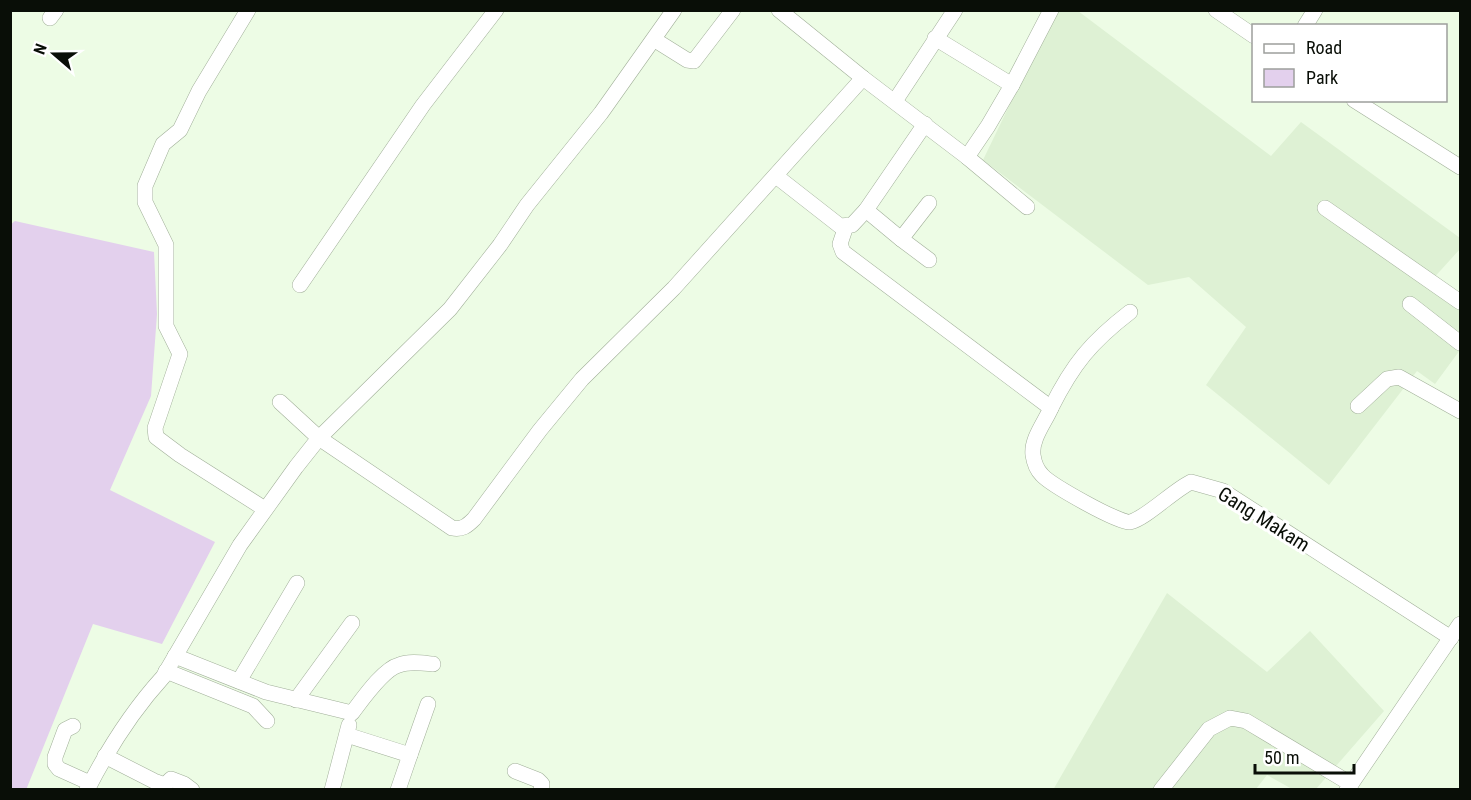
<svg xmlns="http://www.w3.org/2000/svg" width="1471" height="800" viewBox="0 0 1471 800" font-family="'Roboto Condensed',sans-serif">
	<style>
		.built { fill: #def1d4 }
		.green { fill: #e3d0ed }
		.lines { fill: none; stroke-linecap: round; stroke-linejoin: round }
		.minor-casing { stroke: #a1af99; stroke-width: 16 }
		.minor { stroke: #fff; stroke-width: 15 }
		.labels { text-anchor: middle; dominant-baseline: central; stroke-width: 6; stroke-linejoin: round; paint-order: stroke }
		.street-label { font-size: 20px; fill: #090e07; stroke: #fff }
	</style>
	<rect width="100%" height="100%" fill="#edfce5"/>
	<g class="built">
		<path d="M1055,11h23l193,145 30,-34 159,116v11l-29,32 29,24v45l-25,34 -18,-13 -88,114 -123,-100 40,-58 -57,-50 -41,8 -165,-125z"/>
		<path d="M1167,593l100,79 43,-41 74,80 -68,78h-24l-25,-14 -11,14 -203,1z"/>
	</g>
	<path class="green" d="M15,221l139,31 3,62 -6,82 -41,94 105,52 -53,102 -69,-20 -67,166 -16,-1v-564z"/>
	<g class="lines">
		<defs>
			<g id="minor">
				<path d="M248,10l-49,81 -19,39 -17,14 -18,42v16l21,43v81l14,28 -25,74 1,9 24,18 85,54"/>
				<path d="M779,10l84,68 104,79 21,-31 24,-41 39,-75"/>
				<path d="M1216,10l38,26"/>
				<path d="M50,18l6,-8"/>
				<path d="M1305,26l10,-16"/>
				<path d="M935,38l77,47"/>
				<path d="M655,40l32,20 7,1 39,-51"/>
				<path d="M1354,100l106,67"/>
				<path d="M895,101l60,-91"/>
				<path d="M925,124l-59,86 35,29 28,-36"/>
				<path d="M967,157l60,50"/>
				<path d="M776,176l64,50 12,-1 14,-15"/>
				<path d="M1325,208l135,94"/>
				<path d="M846,226l-6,18 3,8 208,156c-6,14 -20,31 -18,47 1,7 4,15 9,20 9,10 78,49 88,47 15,-3 44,-32 61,-40l32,9 228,147"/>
				<path d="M901,239l28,21"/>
				<path d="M300,285l123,-180 73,-95"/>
				<path d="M1410,304l50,39"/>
				<path d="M280,402l39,36 133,90c10,2 15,-2 22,-9l66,-89 42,-51 92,-91 189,-210"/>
				<path d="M1358,406l29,-27 12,-2 61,34"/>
				<path d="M1051,408c22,-44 40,-66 79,-96"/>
				<path d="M175,656l91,36 86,21c10,-13 31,-44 47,-48 10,-4 23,-2 34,-1"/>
				<path d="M166,671l87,35 14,15"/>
				<path d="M239,681l58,-98"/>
				<path d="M296,700l56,-77"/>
				<path d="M73,726l-8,4 -10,27v7l4,5 31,14"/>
				<path d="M347,735l63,20 -12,35"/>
				<path d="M410,755l18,-51"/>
				<path d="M105,756l49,25 11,4 6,-6 13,5 8,6"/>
				<path d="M515,771l23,9 4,4 -1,6"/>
				<path d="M87,790c21,-41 45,-79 76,-113l77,-132 56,-78 23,-29 131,-129 50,-64 27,-40 74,-92 73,-103"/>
				<path d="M332,790l17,-65"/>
				<path d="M1161,790l48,-61 21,-11 16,3 105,63"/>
				<path d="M1347,790l113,-166"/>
			</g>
		</defs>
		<use href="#minor" class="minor-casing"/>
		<use href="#minor" class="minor"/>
	</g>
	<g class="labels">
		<g class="street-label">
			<text transform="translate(1264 519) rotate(32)">Gang Makam</text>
		</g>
	</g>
	<rect width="1471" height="800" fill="none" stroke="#090e07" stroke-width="24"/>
	<rect x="1252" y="24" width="195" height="78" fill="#ffffff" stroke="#9d9f9c" stroke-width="1.5"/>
	<rect x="1264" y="44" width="30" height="9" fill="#ffffff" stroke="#9d9f9c" stroke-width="1.5"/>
	<text x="1306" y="54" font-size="18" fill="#090e07">Road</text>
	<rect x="1264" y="69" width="30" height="18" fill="#e3d0ed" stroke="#9d9f9c" stroke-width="1.5"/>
	<text x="1306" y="84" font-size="18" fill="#090e07">Park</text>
	<g transform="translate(54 54) rotate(290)" stroke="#ffffff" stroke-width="4.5" paint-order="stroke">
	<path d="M0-4.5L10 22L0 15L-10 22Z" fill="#090e07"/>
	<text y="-9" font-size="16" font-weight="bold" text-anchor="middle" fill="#090e07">N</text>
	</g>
	<path d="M1255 764v9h99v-9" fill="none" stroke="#090e07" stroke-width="3"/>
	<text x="1264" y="764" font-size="18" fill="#090e07" stroke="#ffffff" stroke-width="4.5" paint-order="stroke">50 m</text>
</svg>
